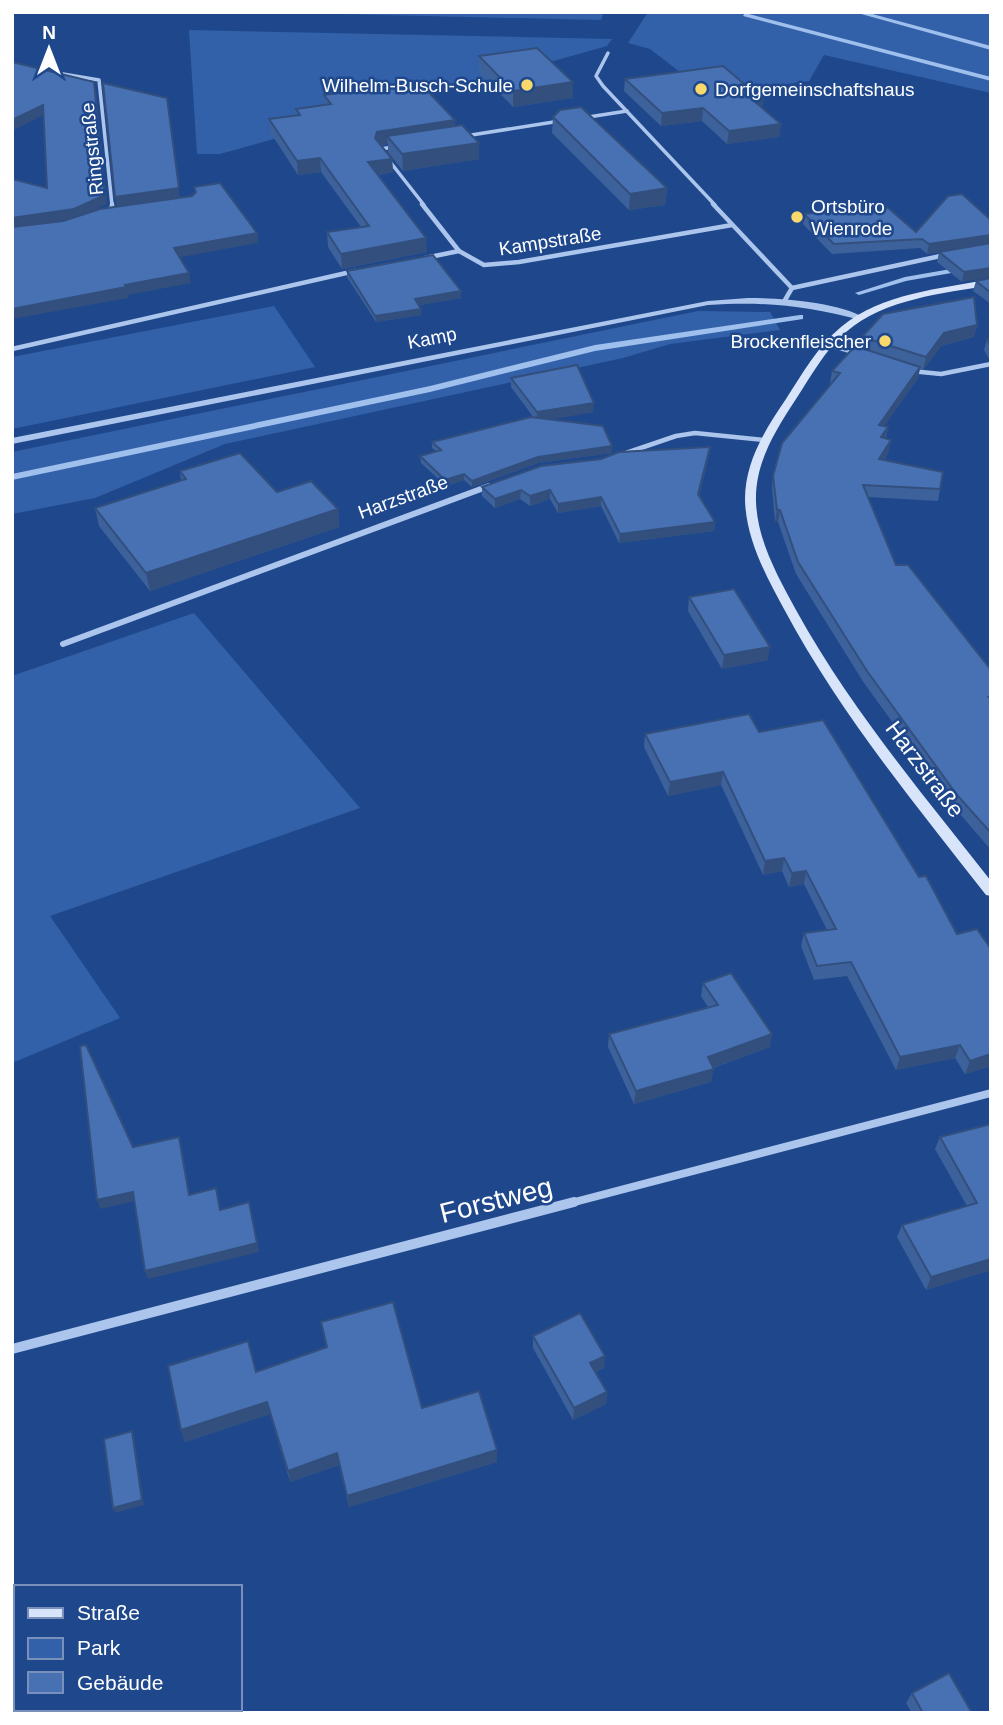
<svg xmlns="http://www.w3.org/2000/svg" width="1003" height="1725" viewBox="0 0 1003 1725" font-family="Helvetica,sans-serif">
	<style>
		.green { fill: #3261a9 }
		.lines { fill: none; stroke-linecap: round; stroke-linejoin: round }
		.stream { fill: #9fbfed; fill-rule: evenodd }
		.minor-far4 { stroke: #acc5ec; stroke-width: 3.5 }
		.minor-far3 { stroke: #acc5ec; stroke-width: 4.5 }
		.minor-far2 { stroke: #acc5ec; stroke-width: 6 }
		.minor-far1 { stroke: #acc5ec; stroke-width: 8 }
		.minor { stroke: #acc5ec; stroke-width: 10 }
		.tertiary { fill: #acc5ec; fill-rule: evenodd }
		.secondary { fill: #d8e4f9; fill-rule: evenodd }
		.wall { fill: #3d619a }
		.shaded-wall { fill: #324f7d }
		.building { fill: #4771b3; stroke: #324f7d; stroke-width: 2 }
		.poi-dot { fill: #fad96c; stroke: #1f488c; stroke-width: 2.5 }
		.labels { text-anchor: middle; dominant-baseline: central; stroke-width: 5; stroke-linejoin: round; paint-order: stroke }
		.far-poi-label { font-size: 19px; fill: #fff; stroke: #1f488c; text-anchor: end }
		.far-street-label { font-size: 19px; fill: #fff; stroke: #1f488c }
		.street-label { font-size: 23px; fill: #fff; stroke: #1f488c }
		.near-street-label { font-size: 28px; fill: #fff; stroke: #1f488c }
	</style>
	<rect width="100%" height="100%" fill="#1f488c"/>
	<g class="green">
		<path d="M254,12h350l-3,8z"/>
		<path d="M648,12h343v81l-167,-38 -15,26 -60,8 -60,-10 -39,-30 -22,-6z"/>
		<path d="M189,30l423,9 -5,7 -387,108h-23z"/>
		<path d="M274,306l41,61 -303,62v-72z"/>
		<path d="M698,311l72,1 10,18 -110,14 -47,14 -398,86 -130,54 -83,16v-62z"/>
		<path d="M194,613l166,195 -310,108 70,102 -108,45v-387z"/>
	</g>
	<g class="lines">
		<g class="stream">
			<path d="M854,12h11l126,34v4z"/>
			<path d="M745,13l246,64v4l-248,-65z"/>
			<path d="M991,262v4l-85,15 -47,14 -4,-2 50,-16z"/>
			<path d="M800,315h3v4l-208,32 -165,41 -418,88v-6l418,-88 165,-41z"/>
		</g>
		<g class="minor-far4">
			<path d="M608,53l-12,23 7,10 112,119"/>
			<path d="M45,71l54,9 13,125"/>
			<path d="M582,118l45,-7"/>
			<path d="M465,136l95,-15"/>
			<path d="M394,147l-14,2 44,56"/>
		</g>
		<g class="minor-far3">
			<path d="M422,204l37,47 25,14 35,-3 213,-37"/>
			<path d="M713,204l79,84 -7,12"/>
			<path d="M105,213l7,-6v-3"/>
			<path d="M425,258l34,-7"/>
			<path d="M792,288l153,-33"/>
			<path d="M830,345l30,9"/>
			<path d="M12,349l343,-78"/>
			<path d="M911,371l30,3 50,-10"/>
			<path d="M626,453l50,-17 19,-3 70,7"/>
		</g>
		<path class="minor-far2" d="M63,644l426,-158"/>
		<path class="minor-far1" d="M567,1204l424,-111"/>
		<path class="minor" d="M12,1349l562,-147"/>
		<path class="tertiary" d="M748,298c33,0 90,4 117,20l-4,2c-55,-14 -96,-19 -153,-15l-696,139v-6l696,-137z"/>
		<path class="secondary" d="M991,279v6c-49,9 -105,13 -145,47 -21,18 -35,44 -50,67 -21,32 -41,64 -40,102 1,39 22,76 40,109 54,98 126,183 195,271v15l-5,-1c-72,-92 -147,-183 -202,-286 -18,-33 -38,-70 -39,-109 0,-39 20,-70 41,-101 16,-25 32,-53 55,-72 41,-34 99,-38 150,-48z"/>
	</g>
	<g class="wall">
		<path d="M479,56l94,42 -60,9 -34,-35z"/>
		<path d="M625,79l138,21 -1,8 19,16 -2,13 -52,7 -25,-23 -41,5 -37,-35z"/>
		<path d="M324,95l131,25v6l24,17v16l-76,12 -15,-19v-8l-7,1 11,14 1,13 -15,3 49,77 -85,17 -14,-22 -1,-15 34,-5 -40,-55 -23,3 -28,-43 -1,-13 27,-4v-6l29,-4z"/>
		<path d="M553,117l114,71 -2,17 -36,5 -77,-77z"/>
		<path d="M865,211l51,21 75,-12 -29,62 -25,-20 2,-10 -12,2 -7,-6 -88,6 -29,-30 1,-10z"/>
		<path d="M347,271l114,20v7l-42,7 2,10 -45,7 -29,-45z"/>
		<path d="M991,278v26l-18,-13 3,-10z"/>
		<path d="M977,325l-3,12 -33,9 -18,24 -3,-1 -2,9 -34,48 4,1 -2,11 3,13 -5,9 56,29 -2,12 -70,-4 28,68 95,105v180l-37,-43 -90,-124 -68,-109 -18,-52h-3l-3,-34 1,-12 59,-93h-2l2,-12 28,-23 2,-11z"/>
		<path d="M987,339h4v21l-2,-1 -5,-9z"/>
		<path d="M511,378l82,34 -43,7 62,34 -74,10 -66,24 -8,-7 -18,6 -25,-23 -1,-7 16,-5 -4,-3v-6l102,-24 -23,-31z"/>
		<path d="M710,447l-1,9 -10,40 16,26 -1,9 -95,12 -18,-37 -43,7 -8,-14 -20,7 -10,-7 -25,9 -13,-12v-9z"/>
		<path d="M180,471l158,38 1,18 -189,64 -51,-65 -4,-18 86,-27z"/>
		<path d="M689,597l79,63 -46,9 -34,-58z"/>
		<path d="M759,732l160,145 38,57 34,15v117l-26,8 -10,-16 -59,12 -49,-94 -33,4 -13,-34 3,-13 23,-3 -23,-46 -15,3 -7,-16 -19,4 -42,-90 -53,11 -24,-49 1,-13z"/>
		<path d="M703,983l67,64 -57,21 -2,14 -77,22 -26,-57 1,-13 99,-27 -7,-11z"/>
		<path d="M991,1124v146l-65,20 -29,-53 5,-12 65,-19 -32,-57 5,-12z"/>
		<path d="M321,1322l101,86 75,42v12l-148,45 -10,-42 -49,17 -20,-68 -85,28 -4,-12 75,-58 70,-25z"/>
		<path d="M533,1336l71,32 -8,4 11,20 -1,12 -33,16 -40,-72z"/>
		<path d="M912,1693l60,20h-60l-6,-10z"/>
	</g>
	<g class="shaded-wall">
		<path d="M94,82l13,122 -31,14 -64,10v-10l62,-9z"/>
		<path d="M573,82v16l-60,9v-16z"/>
		<path d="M763,100l-1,12 -8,-11z"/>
		<path d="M43,105l2,9 -33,17v-11z"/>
		<path d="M168,108l12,90 -63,10 -2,-11z"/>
		<path d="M703,108l-1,13 -41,5 1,-13z"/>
		<path d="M455,120v13l-68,3 1,8 -10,1 -3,-7 2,-6z"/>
		<path d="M781,124l-2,13 -52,7 2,-13z"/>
		<path d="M479,143v16l-76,12 -1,-17z"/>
		<path d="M320,158l1,14 -23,3 -1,-14z"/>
		<path d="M392,159l1,13 -24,4 -1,-14z"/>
		<path d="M667,188l-2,17 -36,5 1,-16z"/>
		<path d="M257,233l1,10 -82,15 -2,-10z"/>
		<path d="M991,235v10l-64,9 2,-10z"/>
		<path d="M426,238l1,14 -85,17 -1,-15z"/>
		<path d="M991,268v9l-29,5 2,-10z"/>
		<path d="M189,273l2,10 -63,12v3l-116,21v-10l113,-24z"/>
		<path d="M461,291v7l-46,8v-7z"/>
		<path d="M421,309v6l-45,7 -1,-6z"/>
		<path d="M977,325l-3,12 -33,9 -18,24 3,-13 18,-24z"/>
		<path d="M920,367l-2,11 -41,59 2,-12z"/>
		<path d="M594,403l-1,9 -56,10v-10z"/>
		<path d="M888,427l-3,12 -4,-2z"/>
		<path d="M891,440l-2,11 -12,19 2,-11z"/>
		<path d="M612,446v7l-74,10 -66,24v-6l66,-24z"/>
		<path d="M710,447l-1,9 -12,47 1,-9z"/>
		<path d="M464,474v6l-18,6 -1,-6z"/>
		<path d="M521,490l-1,9 -25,9v-9z"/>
		<path d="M550,490v9l-20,7v-10z"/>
		<path d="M601,497v9l-43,7v-9z"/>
		<path d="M338,509l1,18 -189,64 -4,-18z"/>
		<path d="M777,510h3l-2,12h-3z"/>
		<path d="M715,522l-1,9 -95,12 1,-9z"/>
		<path d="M770,647l-2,13 -46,9 2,-14z"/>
		<path d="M723,772l-2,13 -53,11 2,-14z"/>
		<path d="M784,858l-2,13 -19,4 2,-14z"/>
		<path d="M806,871l-2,13 -15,3 3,-14z"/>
		<path d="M772,1034l-2,13 -64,23 2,-13z"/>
		<path d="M960,1045l-5,13 -59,12 4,-13z"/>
		<path d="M991,1054v12l-26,8 5,-13z"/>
		<path d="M714,1069l-3,13 -77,22 2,-13z"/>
		<path d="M133,1192l3,9 -36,8 -3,-9z"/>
		<path d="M249,1202l10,50 -111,27 -3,-8z"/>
		<path d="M991,1259v11l-65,20 5,-13z"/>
		<path d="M605,1356l-1,12 -15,7 1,-12z"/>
		<path d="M607,1392l-1,12 -33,16 1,-12z"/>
		<path d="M267,1402l3,12 -85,28 -4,-12z"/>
		<path d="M132,1431l2,6 10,68 -29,8 -2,-5z"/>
		<path d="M497,1450v12l-148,45 -2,-11z"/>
		<path d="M337,1453l2,12 -49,17 -2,-11z"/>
	</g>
	<g class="building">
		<path d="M537,48l36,34 -60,9 -34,-35z"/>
		<path d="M12,62l82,20 11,113 -31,14 -62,9v-39l35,9 -4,-83 -31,15z"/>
		<path d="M723,66l40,34 -9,1 27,23 -52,7 -26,-23 -41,5 -37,-34z"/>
		<path d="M419,82l36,38 -78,12 -2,6 17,21 -24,3 58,76 -85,16 -14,-22 42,-6 -49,-68 -23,3 -28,-42 31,-4 -4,-6 35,-5 -7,-9z"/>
		<path d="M103,83l64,15 12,90 -64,9z"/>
		<path d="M581,107l86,81 -37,6 -77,-77 7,-7z"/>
		<path d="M462,125l17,18 -77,11 -15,-18z"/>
		<path d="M220,183l37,50 -83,15 15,25 -64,12 1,2 -114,22v-82l51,-6 37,-12 92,-13 4,-4 -2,-5z"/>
		<path d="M962,194l29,26v15l-62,9 -7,-5 -88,5 -30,-30 57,-7 4,4 22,-4 29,25 32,-36z"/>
		<path d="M991,243v25l-27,4 -25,-20z"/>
		<path d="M433,255l28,36 -46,8 6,10 -46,7 -28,-45z"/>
		<path d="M991,278v15l-15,-12z"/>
		<path d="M974,297l3,28 -33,8 -18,24 -64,-20 21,-23z"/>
		<path d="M987,339h4v8z"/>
		<path d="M855,346l65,21 -41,58 9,2 -7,10 10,3 -12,19 64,13 -3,17 -77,-4 33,80h12l83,105v27h-2l2,2v134l-34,-38 -90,-124 -69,-109 -18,-52h-3l-4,-34 9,-33 58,-70 -8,-2z"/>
		<path d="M577,365l17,38 -57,9 -26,-34z"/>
		<path d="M531,417l72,9 9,20 -74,11 -66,24 -8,-7 -19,6 -25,-24 21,-6 -9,-8z"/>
		<path d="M710,447l-12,47 17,28 -95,12 -19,-37 -43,7 -8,-14 -20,6 -9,-6 -26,9 -13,-12 59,-21 60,-7 18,-7z"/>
		<path d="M240,453l37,39 34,-11 27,28 -192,64 -51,-65 91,-29 -6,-8z"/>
		<path d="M734,589l36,58 -46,8 -35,-58z"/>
		<path d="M749,714l10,18 64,-12 96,157 7,-1 31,58 20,-5 14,20v105l-21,7 -10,-16 -60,12 -49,-95 -34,4 -13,-33 32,-4 -30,-58 -14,2 -8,-15 -19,3 -42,-89 -53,10 -25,-48z"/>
		<path d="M731,973l41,61 -64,23 6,12 -78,22 -27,-57 109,-29 -15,-22z"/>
		<path d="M86,1045l47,102 46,-10 10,58 27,-7 4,22 29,-8 8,41 -112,28 -12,-79 -36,8 -17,-154z"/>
		<path d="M991,1124v135l-60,18 -29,-52 75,-22 -37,-66z"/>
		<path d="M393,1302l29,106 57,-17 18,59 -150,46 -10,-43 -49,18 -21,-69 -86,28 -13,-64 80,-25 8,31 71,-25 -6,-25z"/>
		<path d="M580,1313l25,43 -15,7 17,29 -33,16 -41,-72z"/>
		<path d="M132,1431l10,69 -29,8 -9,-69z"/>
		<path d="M949,1673l23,40h-49l-11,-20z"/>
	</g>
	<g class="poi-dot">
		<circle cx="527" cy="85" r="7"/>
		<circle cx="701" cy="89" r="7"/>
		<circle cx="797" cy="217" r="7"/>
		<circle cx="885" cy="341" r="7"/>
	</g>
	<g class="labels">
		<g class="far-poi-label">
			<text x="513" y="85">Wilhelm-Busch-Schule</text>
			<text x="715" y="89" text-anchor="start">Dorfgemeinschaftshaus</text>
			<text x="811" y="206" text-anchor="start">Ortsbüro<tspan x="811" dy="22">Wienrode</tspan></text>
			<text x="871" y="341">Brockenfleischer</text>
		</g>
		<g class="far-street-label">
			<text transform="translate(92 149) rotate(-96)">Ringstraße</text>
			<text transform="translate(550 241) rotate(-9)">Kampstraße</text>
			<text transform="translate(432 338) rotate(-11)">Kamp</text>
			<text transform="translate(403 497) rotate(-20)">Harzstraße</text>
		</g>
		<g class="street-label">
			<text transform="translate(925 769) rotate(53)">Harzstraße</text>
		</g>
		<g class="near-street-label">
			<text transform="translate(496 1200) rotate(-14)">Forstweg</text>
		</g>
	</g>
	<rect width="1003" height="1725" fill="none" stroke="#ffffff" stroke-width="28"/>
	<rect x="14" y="1585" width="228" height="126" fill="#1f488c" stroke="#7991ba" stroke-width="2"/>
	<rect x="28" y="1608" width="35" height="10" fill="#d8e4f9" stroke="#7991ba" stroke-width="2"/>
	<text x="77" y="1620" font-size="21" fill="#ffffff">Straße</text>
	<rect x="28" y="1638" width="35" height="21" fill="#3261a9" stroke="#7991ba" stroke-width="2"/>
	<text x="77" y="1655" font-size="21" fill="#ffffff">Park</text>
	<rect x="28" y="1672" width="35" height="21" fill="#4771b3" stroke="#7991ba" stroke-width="2"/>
	<text x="77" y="1690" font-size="21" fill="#ffffff">Gebäude</text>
	<g transform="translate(49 49)" stroke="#1f488c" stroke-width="5" paint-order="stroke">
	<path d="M0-5L12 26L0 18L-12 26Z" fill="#ffffff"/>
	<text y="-10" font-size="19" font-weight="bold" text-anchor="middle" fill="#ffffff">N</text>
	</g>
</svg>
